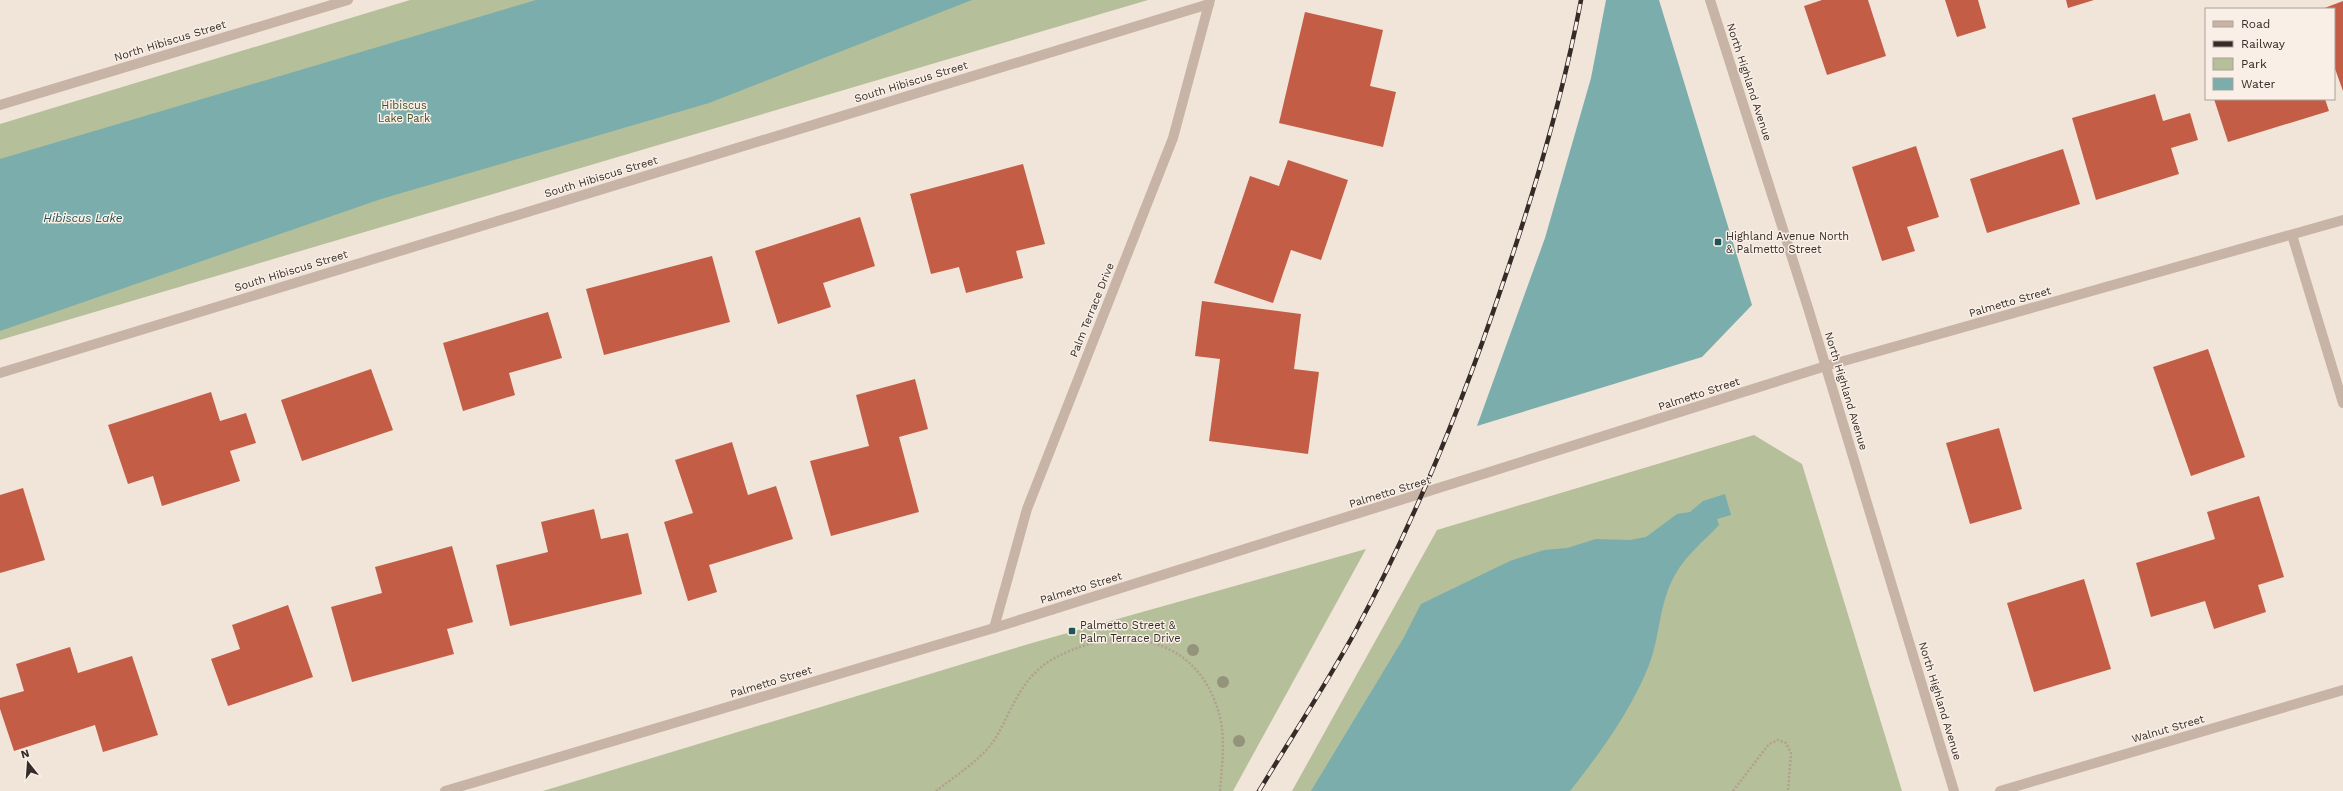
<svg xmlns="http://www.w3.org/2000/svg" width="2343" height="791" viewBox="0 0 2343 791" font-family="'Work Sans',sans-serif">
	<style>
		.green { fill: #b5bf9a }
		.water { fill: #7aadac }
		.building { fill: #c35d46 }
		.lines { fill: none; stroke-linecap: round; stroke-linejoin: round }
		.path { stroke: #b49e90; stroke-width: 2.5; stroke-dasharray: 2 2; stroke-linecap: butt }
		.minor { stroke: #c8b4a6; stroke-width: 10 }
		.rail-casing { stroke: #352b27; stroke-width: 4.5 }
		.rail { stroke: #f9efe6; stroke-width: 3; stroke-dasharray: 9; stroke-linecap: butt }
		.tree { fill: #93947a }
		.poi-dot { fill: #1e5555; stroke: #f9efe6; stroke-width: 1.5 }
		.labels { text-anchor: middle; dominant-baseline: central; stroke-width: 3; stroke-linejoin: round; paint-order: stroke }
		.street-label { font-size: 11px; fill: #352b27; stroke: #f9efe6 }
		.park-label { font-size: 11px; fill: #46522b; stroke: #f9efe6 }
		.poi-label { font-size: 11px; fill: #352b27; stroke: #f9efe6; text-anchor: start }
		.water-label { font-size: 12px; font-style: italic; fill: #1e5555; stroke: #f9efe6 }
	</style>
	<rect width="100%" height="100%" fill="#f1e5da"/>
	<g class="green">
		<path d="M410,0h738l-1148,340v-216z"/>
		<path d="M1754,435l48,29 100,327h-610l145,-261z"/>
		<path d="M1366,549l-133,242h-690l489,-148z"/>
	</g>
	<g class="water">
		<path d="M536,0h436l-263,103 -328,96 -381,132v-172z"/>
		<path d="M1606,0h53l93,305 -50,52 -225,69 68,-188 46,-160z"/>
		<path d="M1725,494l6,21 -14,4 2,6c-15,16 -34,31 -44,50 -16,27 -15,62 -26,90 -18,46 -49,88 -79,126h-259l92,-152 18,-35 89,-43 34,-11 23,-2 29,-9 34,1 16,-3 31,-23 13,-2 13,-11z"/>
	</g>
	<g class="building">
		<path d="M1822,0h46l18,56 -59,19 -23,-69z"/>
		<path d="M1945,0h33l8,28 -29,9z"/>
		<path d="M2066,0h28l-26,8z"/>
		<path d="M2343,1v90l-9,-25v-57h-12z"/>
		<path d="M1305,12l78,18 -13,56 26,6 -13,55 -104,-24z"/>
		<path d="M2155,94l8,27 27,-8 8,27 -27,8 8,26 -83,26 -24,-82z"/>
		<path d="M2214,99h111l4,12 -101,31z"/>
		<path d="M1916,146l23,71 -32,10 8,24 -33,10 -30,-94z"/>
		<path d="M2063,149l17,55 -93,29 -17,-54z"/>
		<path d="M1288,160l60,20 -27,80 -30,-10 -18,53 -59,-20 36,-107 29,10z"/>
		<path d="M1023,164l22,80 -29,7 7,27 -57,15 -7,-26 -28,7 -21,-80z"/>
		<path d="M860,217l15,49 -52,17 8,24 -53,17 -23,-73z"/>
		<path d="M712,256l18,66 -126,33 -18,-66z"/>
		<path d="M1202,301l99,13 -7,55 25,3 -11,82 -99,-13 11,-82 -25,-3z"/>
		<path d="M548,312l14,46 -53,15 6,22 -52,16 -20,-68z"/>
		<path d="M2208,349l37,108 -54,19 -38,-109z"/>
		<path d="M371,369l22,61 -91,31 -21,-61z"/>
		<path d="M915,379l13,50 -29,8 20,75 -88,24 -21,-75 59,-15 -13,-51z"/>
		<path d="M211,392l9,29 26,-8 10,30 -26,8 10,30 -78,25 -9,-30 -25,8 -20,-59z"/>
		<path d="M1999,428l23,81 -52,15 -24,-81z"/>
		<path d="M732,442l16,53 28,-9 17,53 -84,26 8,27 -29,9 -24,-79 29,-9 -18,-53z"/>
		<path d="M23,488l22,72 -45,13v-78z"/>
		<path d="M2259,496l25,81 -26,8 8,27 -52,17 -9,-28 -54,16 -15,-54 79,-24 -8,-27z"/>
		<path d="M594,509l7,30 27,-6 14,61 -132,32 -14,-61 52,-13 -7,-30z"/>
		<path d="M452,546l21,76 -26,7 7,25 -102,28 -21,-75 51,-14 -7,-26z"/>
		<path d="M2084,579l27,90 -77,23 -27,-89z"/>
		<path d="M288,605l25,72 -85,29 -17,-47 29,-10 -8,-24z"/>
		<path d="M70,647l8,26 54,-17 26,79 -55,17 -8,-27 -81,26 -14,-42v-11l24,-7 -8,-27z"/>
	</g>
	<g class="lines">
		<g class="path">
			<path d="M936,791c19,-15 46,-32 59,-52 14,-23 22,-50 43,-69 10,-10 26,-17 39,-22 57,-21 117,-5 139,56 11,28 6,58 4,87"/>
			<path d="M1733,791l36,-47 9,-4 8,3 5,10 -3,38"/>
		</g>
		<g class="minor">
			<path d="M1710,0l99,311 145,480"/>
			<path d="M0,105l348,-105"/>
			<path d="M2292,235l51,168"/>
			<path d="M0,373l1209,-369"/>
			<path d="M994,628l33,-119 146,-371 37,-138"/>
			<path d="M445,791l549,-163 832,-262 517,-146"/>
			<path d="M2000,791l343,-101"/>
		</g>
		<defs>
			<path id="rail" d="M1259,791c32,-53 66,-105 96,-159 60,-111 108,-230 148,-349 32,-93 60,-187 78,-283"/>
		</defs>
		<use href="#rail" class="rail-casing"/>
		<use href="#rail" class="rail"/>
	</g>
	<g class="tree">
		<circle cx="1193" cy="650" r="6"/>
		<circle cx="1223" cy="682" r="6"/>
		<circle cx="1239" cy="741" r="6"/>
	</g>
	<g class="poi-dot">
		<rect x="1714" y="238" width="8" height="8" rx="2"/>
		<rect x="1068" y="627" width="8" height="8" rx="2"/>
	</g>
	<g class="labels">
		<g class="street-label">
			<text transform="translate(170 41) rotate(-17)">North Hibiscus Street</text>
			<text transform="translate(911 82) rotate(-17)">South Hibiscus Street</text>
			<text transform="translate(1749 82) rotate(72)">North Highland Avenue</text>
			<text transform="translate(601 177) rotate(-17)">South Hibiscus Street</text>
			<text transform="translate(291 271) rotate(-17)">South Hibiscus Street</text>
			<text transform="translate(2010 302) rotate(-16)">Palmetto Street</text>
			<text transform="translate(1092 310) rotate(-68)">Palm Terrace Drive</text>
			<text transform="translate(1846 391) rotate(73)">North Highland Avenue</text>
			<text transform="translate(1699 394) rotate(-18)">Palmetto Street</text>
			<text transform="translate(1390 492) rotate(-17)">Palmetto Street</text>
			<text transform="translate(1081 588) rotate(-17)">Palmetto Street</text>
			<text transform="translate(771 682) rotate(-17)">Palmetto Street</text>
			<text transform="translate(1940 701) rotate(73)">North Highland Avenue</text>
			<text transform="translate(2168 729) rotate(-16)">Walnut Street</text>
		</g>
		<g class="park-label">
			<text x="404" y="105">Hibiscus<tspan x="404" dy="13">Lake Park</tspan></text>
		</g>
		<g class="poi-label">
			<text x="1726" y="236">Highland Avenue North<tspan x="1726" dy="13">&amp; Palmetto Street</tspan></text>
			<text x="1080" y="625">Palmetto Street &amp;<tspan x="1080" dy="13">Palm Terrace Drive</tspan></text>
		</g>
		<g class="water-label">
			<text x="83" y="218">Hibiscus Lake</text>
		</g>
	</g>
	<rect x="2205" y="8" width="130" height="92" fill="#f9efe6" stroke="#aba19a"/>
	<rect x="2213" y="21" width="20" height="6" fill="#c8b4a6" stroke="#aba19a"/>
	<text x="2241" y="28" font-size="12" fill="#352b27">Road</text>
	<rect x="2213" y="41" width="20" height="6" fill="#352b27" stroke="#aba19a"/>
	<text x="2241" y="48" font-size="12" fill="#352b27">Railway</text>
	<rect x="2213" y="58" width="20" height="12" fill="#b5bf9a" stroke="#aba19a"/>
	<text x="2241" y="68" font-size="12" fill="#352b27">Park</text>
	<rect x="2213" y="78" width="20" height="12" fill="#7aadac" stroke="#aba19a"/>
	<text x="2241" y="88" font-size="12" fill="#352b27">Water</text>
	<g transform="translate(28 763) rotate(343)" stroke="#f9efe6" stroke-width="3" paint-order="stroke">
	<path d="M0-3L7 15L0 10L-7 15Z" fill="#352b27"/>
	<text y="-6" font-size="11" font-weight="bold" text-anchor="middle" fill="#352b27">N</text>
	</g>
</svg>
